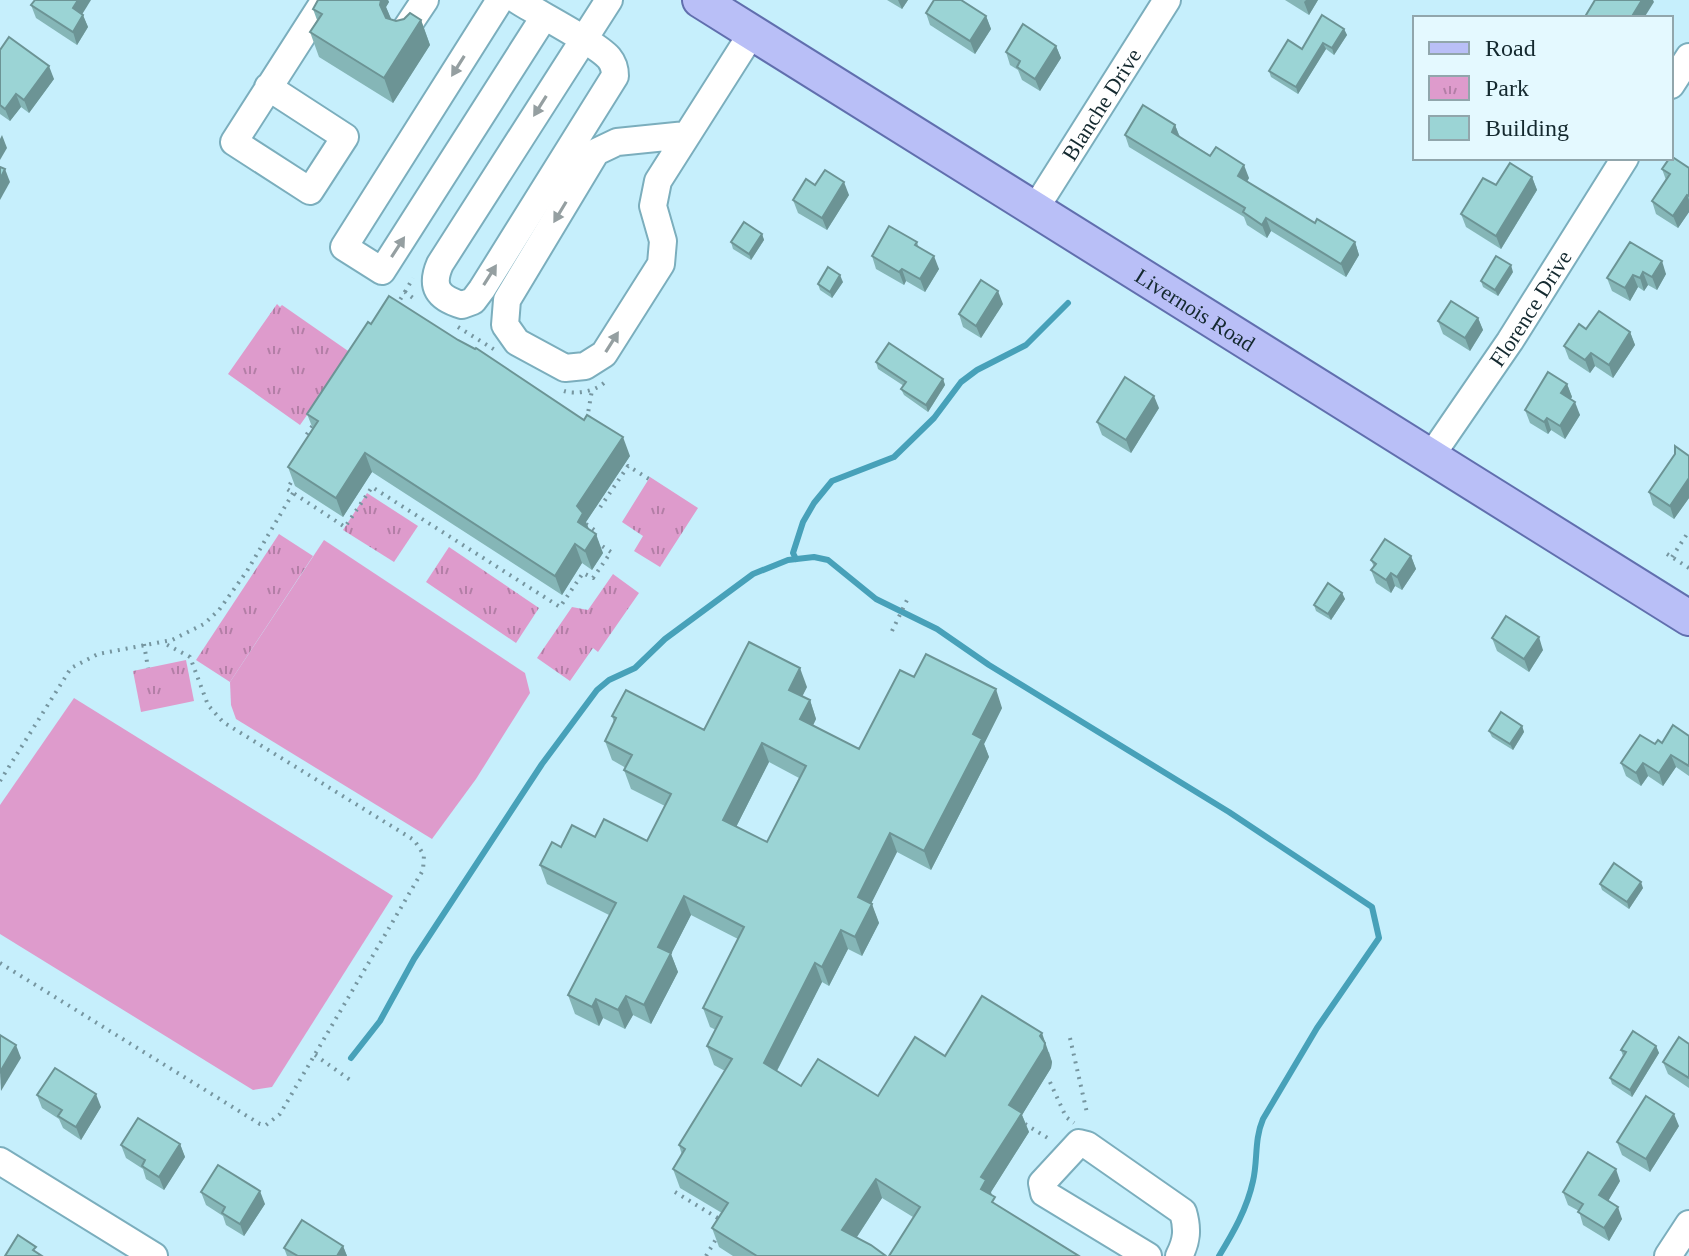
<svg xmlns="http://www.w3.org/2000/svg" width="1689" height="1256" viewBox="0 0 1689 1256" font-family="'Times New Roman',serif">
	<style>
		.grass { fill: #de9bcc }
		.park { fill: url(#park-tufts) }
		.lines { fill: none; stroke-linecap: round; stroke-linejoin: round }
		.stream { stroke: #47a1b9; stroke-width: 6 }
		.minor-casing { stroke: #7baebd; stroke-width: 30 }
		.major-casing { stroke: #616fae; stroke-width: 38 }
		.path { stroke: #7696a0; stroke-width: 4; stroke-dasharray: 2 6; stroke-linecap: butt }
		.minor { stroke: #fff; stroke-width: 26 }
		.major { stroke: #b9bff7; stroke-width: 34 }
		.wall { fill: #85b6b7; fill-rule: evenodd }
		.shaded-wall { fill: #6c9495 }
		.building { fill: #9bd4d5; stroke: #6c9495; stroke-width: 2; fill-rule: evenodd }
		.oneway { fill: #959fa1 }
		.labels { text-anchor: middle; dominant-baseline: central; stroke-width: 6; stroke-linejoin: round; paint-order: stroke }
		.street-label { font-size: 22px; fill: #14292f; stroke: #e4f9ff }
	</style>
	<defs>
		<pattern id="park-tufts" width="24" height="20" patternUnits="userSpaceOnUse" patternTransform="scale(2)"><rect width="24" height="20" fill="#de9bcc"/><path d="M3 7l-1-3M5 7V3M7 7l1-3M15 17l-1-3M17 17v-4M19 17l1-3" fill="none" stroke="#b37ea6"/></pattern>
	</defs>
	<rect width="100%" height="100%" fill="#c6effc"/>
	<g class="grass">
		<path d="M324,540l201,133 5,20 -54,86 -44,60 -196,-120 -5,-14 -1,-23z"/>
		<path d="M74,698l319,198 -121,191 -19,3 -253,-156v-129z"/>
	</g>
	<g class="park">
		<path d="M277,304l3,3 2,-2 69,48 -51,72 -72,-51z"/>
		<path d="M650,477l48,31 -38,59 -26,-16 9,-15 -21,-14z"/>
		<path d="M367,493l51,33 -24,36 -51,-32z"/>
		<path d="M279,534l34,22 -83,126 -34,-22z"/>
		<path d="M449,547l90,61 -23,35 -90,-61z"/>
		<path d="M613,574l26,19 -41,59 -5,-4 -23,33 -33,-23 35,-51 16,3z"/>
		<path d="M186,660l8,41 -53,11 -8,-41z"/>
	</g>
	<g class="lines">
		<g class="stream">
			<path d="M796,559l-3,-6 10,-31 11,-19 18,-22 62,-24 40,-39 27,-36 16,-12 49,-25 42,-42"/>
			<path d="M351,1058l29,-37 34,-62 128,-195 55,-74 12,-10 26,-12 30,-29 88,-65 35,-14 26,-3 14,3 48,39 61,30 52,36 240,147 143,95 7,31 -62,90 -54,91c-9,21 -5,41 -10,62 -6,28 -20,52 -34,75"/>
		</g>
		<defs>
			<g id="minor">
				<path d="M500,0l-156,247 38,24 162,-254"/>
				<path d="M517,0c20,13 79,43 92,58 5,6 6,11 6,18l-133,213 -9,12 -11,4c-24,-7 -32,-18 -22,-41l169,-264"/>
				<path d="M405,30l20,-30"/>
				<path d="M1671,85l18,-28"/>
				<path d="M268,87l77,50 -35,54 -76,-49 91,-142"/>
				<path d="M686,135l-69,7 -21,10 -89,148 -2,25 12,17 48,26 20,-2 19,-12 57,-90 2,-23 -10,-35 5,-25 94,-148"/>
				<path id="s1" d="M1035,209l132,-209"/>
				<path id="s2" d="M1431,456l79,-115 115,-183"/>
				<path d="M0,1161l154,95"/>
				<path d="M1148,1256l-104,-63 -2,-10 37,-40 8,2 96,67c5,17 4,29 -4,44"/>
				<path d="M1668,1256l21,-32"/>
			</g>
			<g id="major">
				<path id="s3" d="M700,0l989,618"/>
			</g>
		</defs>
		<use href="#minor" class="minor-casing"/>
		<use href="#major" class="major-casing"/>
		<g class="path">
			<path d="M405,292l8,-14"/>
			<path d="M396,306l9,-14 12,9"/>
			<path d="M458,327l37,23"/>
			<path d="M564,391c12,4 32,0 41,-9"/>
			<path d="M587,419l5,-29"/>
			<path d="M309,440l-4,-3 8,-12"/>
			<path d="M295,476l-8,13 58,38 27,-40 188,120 23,-34 10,5 18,-26 -15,-10"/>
			<path d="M594,506l5,3 29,-43 21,13"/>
			<path d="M586,524l11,8 -3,4"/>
			<path d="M1667,554l22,14"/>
			<path d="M1672,557l17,-26"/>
			<path d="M892,631l16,-33"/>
			<path d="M144,644l4,24"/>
			<path d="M0,781l71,-113 27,-14 74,-14 32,-16 15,-14 28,-39 46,-78"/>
			<path d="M0,963l260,161 6,1 14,-11 143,-244 1,-15 -10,-15 -191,-118 -15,-17 -18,-48 -28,-15"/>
			<path d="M1070,1038l17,75"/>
			<path d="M315,1055l38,27"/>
			<path d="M1050,1082l16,35 8,6"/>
			<path d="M1025,1124l26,16"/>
			<path d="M675,1192l46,28"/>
			<path d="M706,1256l13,-22"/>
		</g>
		<use href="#minor" class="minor"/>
		<use href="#major" class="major"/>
	</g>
	<g class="wall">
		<path d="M318,0h70l1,2 -3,5 5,12 5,2 25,-1 9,25 -37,58 -74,-46 -9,-25 7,-12 -4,-11z"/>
		<path d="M887,0h21l-6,9z"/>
		<path d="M1285,0h33l-9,15z"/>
		<path d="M31,5l51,9 6,13 -11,18 -41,-27z"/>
		<path d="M926,13l60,3 5,13 -16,25 -45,-29z"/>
		<path d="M1344,29l3,6 -13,20 -8,-6 -28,45 -27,-17 -2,-6 33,-22z"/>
		<path d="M1056,46l5,12 -21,33 -18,-11 -4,-10 -8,-5 -4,-13z"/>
		<path d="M0,50l54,29 -25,34 -8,-6 -11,14 -10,-7z"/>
		<path d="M1175,125l5,12 69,41 -2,4 68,41 40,19 4,13 -13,22 -75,-46 -4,7 -20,-13 -3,-8 -115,-70 -4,-12z"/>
		<path d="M1689,168v44l-11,16 -22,-14 -4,-13 14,-21 -4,-11z"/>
		<path d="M1532,177l5,13 -36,59 -35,-22 -5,-13 35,-29z"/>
		<path d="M815,185l34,10 -22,35 -29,-17 -5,-13z"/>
		<path d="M762,234l2,6 -13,20 -18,-11 -2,-7z"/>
		<path d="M917,242l2,6 20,21 -14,23 -19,-11 -2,4 -28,-16 -4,-13z"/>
		<path d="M1630,242l36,32 -9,16 -9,-5 -4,6 -6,-4 -8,14 -18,-10 -5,-13z"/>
		<path d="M1513,272l-15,24 -15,-9 -2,-6z"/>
		<path d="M843,282l-11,16 -12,-8 -2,-6z"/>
		<path d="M1003,304l-22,34 -18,-11 -4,-13z"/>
		<path d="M1478,318l5,12 -13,21 -27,-17 -5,-13z"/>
		<path d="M1586,329l44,3 5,13 -22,33 -18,-12 -5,7 -21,-14 -5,-13z"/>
		<path d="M876,362l67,17 2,6 -17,27 -24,-17 -3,-6 3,-3 -26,-17z"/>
		<path d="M1567,384l5,13 -2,2 10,16 -15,24 -14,-9 -3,4 -18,-11 -5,-13z"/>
		<path d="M1159,408l-28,45 -29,-18 -5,-13z"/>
		<path d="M307,414l323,42 -44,66 3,7 14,24 -11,17 -10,-7 -20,32 -190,-123 -29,45 -48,-31 -7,-19 25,-38z"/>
		<path d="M1689,456v42l-15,21 -21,-14 -4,-13z"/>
		<path d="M1411,556l5,13 -14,21 -7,-4 -4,7 -15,-10 -5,-13 3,-3 -3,-7z"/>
		<path d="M1342,593l3,6 -14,21 -15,-9 -2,-6z"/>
		<path d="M1492,638l51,12 -14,22 -32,-21z"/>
		<path d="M914,677l88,31 -18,36 5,13 -58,113 -34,-18 -26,51 8,20 -17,33 -14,-7 -19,37 -7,-4 -45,89 24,15 77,10 67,-40 104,-4 3,10 -1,6 -29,47 7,17 -38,60 -78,25 -31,-19 -25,39 29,19h-153l-14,-9 -7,-19 10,-15 -42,-25 -7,-19 9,-14 -3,-10 46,-74 -11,-6 -7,-19 9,-16 -6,-3 -7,-19 35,-69 -47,-24 -20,39 7,18 -27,52 -18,-9 -8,14 -22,-11 -4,8 -24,-12 -7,-19 41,-80 -62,-31 -7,-19 21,-18 34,-10 52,4 18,-35 -34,-17 -7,-19 2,-2 -14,-8 -7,-19 9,-19 -2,-6 92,14 103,-43 -5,9 8,4 6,19 -3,6 46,24zM769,762l30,16 -32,64 -31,-15z"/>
		<path d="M1522,726l2,6 -11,18 -21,-13 -3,-6z"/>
		<path d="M1689,736v40l-13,-9 -13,19 -15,-10 -7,10 -15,-10 -5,-13 34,-19z"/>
		<path d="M1600,884l43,4 -14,21 -27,-19z"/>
		<path d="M1689,1044v44l-21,-14 -5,-12z"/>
		<path d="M1656,1046l3,7 -27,44 -20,-13 -2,-6 13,-22 -2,-6z"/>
		<path d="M37,1095l64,12 -20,33 -18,-12 -4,-9 -17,-11z"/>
		<path d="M1679,1126l-29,46 -28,-17 -5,-13z"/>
		<path d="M180,1144l5,13 -21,33 -18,-11 -3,-10 -17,-11 -5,-13z"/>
		<path d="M1620,1181l-12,20 14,18 -13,22 -26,-16 -4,-14 -11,-6 -5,-13z"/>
		<path d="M201,1192l64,12 -21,32 -18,-11 -3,-9 -17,-11z"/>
		<path d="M343,1246l4,10h-60l-3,-8z"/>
	</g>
	<g class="shaded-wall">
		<path d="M78,0h13l-13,21 -5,-13z"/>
		<path d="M376,0h12l1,2 -3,5 6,14 -3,9z"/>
		<path d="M898,0h10l-6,9z"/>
		<path d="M1306,0h12l-9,15 -5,-13z"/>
		<path d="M1642,0h11l1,2 -10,16h-13z"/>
		<path d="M83,15l5,12 -11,18 -4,-13z"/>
		<path d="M986,16l5,13 -16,25 -5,-13z"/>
		<path d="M421,20l9,25 -37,58 -9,-25z"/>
		<path d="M1344,29l3,6 -13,20 -2,-7z"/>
		<path d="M1323,43l3,6 -28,45 -2,-7z"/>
		<path d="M1056,46l5,12 -21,33 -5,-12z"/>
		<path d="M49,66l5,13 -25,34 -5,-13z"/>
		<path d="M16,94l5,13 -11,14 -5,-12z"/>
		<path d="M1175,125l5,13 -8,-6z"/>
		<path d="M2,135l5,13 -7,12v-21z"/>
		<path d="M1244,165l5,13 -7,11 -4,-13z"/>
		<path d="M5,169l5,13 -10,18v-21z"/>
		<path d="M1532,177l5,13 -36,59 -5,-13z"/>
		<path d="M844,182l5,13 -22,35 -5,-12z"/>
		<path d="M1687,195l2,5v12l-11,16 -5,-12z"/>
		<path d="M1266,218l5,13 -4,7 -5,-13z"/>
		<path d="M762,234l2,6 -13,20 -2,-6z"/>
		<path d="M1355,242l4,13 -13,22 -5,-13z"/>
		<path d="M934,256l5,13 -14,23 -5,-13z"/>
		<path d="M1662,261l4,13 -9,16 -5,-13z"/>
		<path d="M1511,265l2,7 -15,24 -3,-6z"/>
		<path d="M902,269l4,12 -2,4 -5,-13z"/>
		<path d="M1643,272l5,13 -4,6 -4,-13z"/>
		<path d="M840,275l3,7 -11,16 -2,-6z"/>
		<path d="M1633,275l5,12 -8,14 -5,-13z"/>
		<path d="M998,291l5,13 -22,34 -5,-12z"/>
		<path d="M1478,318l5,12 -13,21 -5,-13z"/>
		<path d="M1630,332l5,13 -22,33 -4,-13z"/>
		<path d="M1591,353l4,13 -5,7 -5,-13z"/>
		<path d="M943,379l2,6 -17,27 -2,-7z"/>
		<path d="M1567,384l5,13 -6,9 -5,-13z"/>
		<path d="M1154,396l5,12 -28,45 -5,-13z"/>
		<path d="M1575,402l5,13 -15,24 -5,-13z"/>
		<path d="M1547,418l4,12 -3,4 -4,-12z"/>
		<path d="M623,437l7,19 -44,66 4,10 -12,-10 -1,-16z"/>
		<path d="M365,453l7,19 -29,45 -7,-19z"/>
		<path d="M1689,478v20l-15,21 -4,-13z"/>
		<path d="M596,534l7,19 -11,17 -7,-19z"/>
		<path d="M575,544l7,19 -20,32 -7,-19z"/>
		<path d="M1411,556l5,13 -14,21 -5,-13z"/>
		<path d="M1391,573l4,13 -4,7 -5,-13z"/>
		<path d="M1342,593l3,6 -14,21 -3,-6z"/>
		<path d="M1539,637l4,13 -14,22 -5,-13z"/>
		<path d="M800,668l7,19 -11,22 -7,-19z"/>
		<path d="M996,689l6,19 -18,36 5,13 -58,113 -7,-19 49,-117z"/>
		<path d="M810,700l6,19 -9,19 -7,-19z"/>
		<path d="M1522,726l2,6 -11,18 -3,-6z"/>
		<path d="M762,743l7,19 -39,77 -7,-19z"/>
		<path d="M1671,755l5,12 -13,19 -4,-13z"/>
		<path d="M1643,763l5,13 -7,10 -5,-13z"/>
		<path d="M890,833l7,19 -32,64 -7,-19z"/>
		<path d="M1641,882l2,6 -14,21 -2,-7z"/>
		<path d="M684,896l7,19 -20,39 7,18 -27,52 -7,-19 14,-58z"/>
		<path d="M872,904l7,19 -17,33 -7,-19z"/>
		<path d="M841,930l7,19 -19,37 -7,-19z"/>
		<path d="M815,963l7,19 -51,100 -7,-19z"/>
		<path d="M626,996l7,19 -8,14 -7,-19z"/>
		<path d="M596,999l7,19 -4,8 -7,-19z"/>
		<path d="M1042,1033l10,29 -1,6 -29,47 7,17 -38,60 2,7 -12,-10v-12l28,-72z"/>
		<path d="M16,1045l5,13 -20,33 -1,-19z"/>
		<path d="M1656,1046l3,7 -27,44 -2,-7z"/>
		<path d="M96,1094l5,13 -20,33 -5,-13z"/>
		<path d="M1674,1114l5,12 -29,46 -4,-13z"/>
		<path d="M180,1144l5,13 -21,33 -5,-13z"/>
		<path d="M1616,1169l4,12 -16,27 -5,-13z"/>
		<path d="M876,1179l6,19 -33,51 -7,-19z"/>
		<path d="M260,1191l5,13 -21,32 -4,-12z"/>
		<path d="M1618,1207l4,12 -13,22 -5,-13z"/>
		<path d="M343,1246l4,10h-10z"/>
	</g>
	<g class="building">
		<path d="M35,0h43l-5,8 10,7 -10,17 -42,-27z"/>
		<path d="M318,0h63l-1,5 6,13 10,3 8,-2 6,-6 11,7 -37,58 -74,-46 12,-18 -9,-5z"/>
		<path d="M934,0h27l25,16 -16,25 -44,-28z"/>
		<path d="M1595,0h47l-11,18h-41l-4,-3z"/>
		<path d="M1322,15l22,14 -12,19 -9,-5 -27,44 -27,-16 19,-31 14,9z"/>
		<path d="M1023,24l33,22 -21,33 -18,-12 3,-6 -14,-9z"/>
		<path d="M9,37l40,29 -25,34 -8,-6 -11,15 -5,-4v-55z"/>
		<path d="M1143,105l32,20 -3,7 38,24 6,-9 28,18 -6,11 77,47 2,-4 38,23 -14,22 -75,-46 -4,7 -19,-13 2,-4 -120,-73z"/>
		<path d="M1671,156l18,12v28l-2,-1 -14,21 -21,-15 18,-27 -8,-5z"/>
		<path d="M1510,163l22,14 -36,59 -35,-22 22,-36 13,7z"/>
		<path d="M0,167l5,2 -5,10z"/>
		<path d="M825,170l19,12 -22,36 -29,-18 13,-21 9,6z"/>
		<path d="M744,222l18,12 -13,20 -18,-12z"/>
		<path d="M889,226l28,16 -2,3 19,11 -14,23 -18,-10 -3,3 -27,-16z"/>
		<path d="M1630,242l32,19 -10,16 -9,-5 -3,6 -7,-3 -8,13 -18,-10z"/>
		<path d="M1496,256l15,9 -16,25 -14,-9z"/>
		<path d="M828,267l12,8 -10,17 -12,-8z"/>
		<path d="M981,280l17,11 -22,35 -17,-12z"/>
		<path d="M389,296l69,44 17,9 1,-1 108,72 3,-5 36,22 -46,69 6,7 -5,9 18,12 -11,17 -10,-7 -20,32 -190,-123 -29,45 -48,-31 30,-46 -11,-7 61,-92 3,2z"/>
		<path d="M1451,301l27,17 -13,20 -27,-17z"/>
		<path d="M1599,311l31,21 -21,33 -18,-12 -6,7 -21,-14 15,-22 7,5z"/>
		<path d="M889,343l54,36 -17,26 -25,-16 5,-7 -30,-20z"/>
		<path d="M1548,372l19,12 -6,9 14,9 -15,24 -13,-8 -3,4 -19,-12z"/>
		<path d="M1125,377l29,19 -28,44 -29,-18z"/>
		<path d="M1675,446l14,10v22l-19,28 -21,-14 26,-38z"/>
		<path d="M1385,539l26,17 -14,21 -6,-4 -5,7 -15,-10 5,-6 -5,-4z"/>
		<path d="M1328,583l14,10 -14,21 -14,-9z"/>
		<path d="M1506,616l33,21 -15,22 -32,-21z"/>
		<path d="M749,642l51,26 -11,22 21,10 -10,19 59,30 41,-79 14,7 12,-23 70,35 -23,45 9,5 -58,112 -34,-18 -32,64 14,7 -17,33 -14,-7 -19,37 -7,-4 -51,100 37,23 17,-27 60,37 37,-59 30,19 37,-60 60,37 -2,3 5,7 -1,6 -35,56 13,8 -41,64 5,3 -5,9 14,8 -3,5 87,54h-190l31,-49 -44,-28 -34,51 29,15 15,11h-129l-45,-28 16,-25 -55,-34 12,-20 -6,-4 53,-86 -25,-13 15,-29 -19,-9 41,-81 -60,-31 -26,51 13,6 -27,52 -18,-9 -8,14 -22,-11 -4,8 -24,-12 48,-92 -76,-38 12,-23 9,5 11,-22 23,12 9,-18 43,22 24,-47 -47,-24 8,-15 -27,-14 11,-23 -4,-2 14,-26 78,40zM762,743l44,23 -39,76 -44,-22z"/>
		<path d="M1501,712l21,14 -12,18 -21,-13z"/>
		<path d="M1673,725l16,11v30l-18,-11 -12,18 -16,-10 -7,10 -15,-10 19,-28 15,9 3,-4 4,3z"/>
		<path d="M1614,863l27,19 -14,20 -27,-18z"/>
		<path d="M1633,1031l23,15 -26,44 -20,-12 16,-26 -5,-2z"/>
		<path d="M0,1035l16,10 -16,27z"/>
		<path d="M1679,1037l10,7v34l-26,-16z"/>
		<path d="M55,1068l41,26 -20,33 -18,-11 4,-6 -25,-15z"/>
		<path d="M1646,1096l28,18 -28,45 -29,-17z"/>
		<path d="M138,1118l42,26 -21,33 -17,-11 3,-6 -24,-15z"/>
		<path d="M1588,1152l28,17 -17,26 19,12 -14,21 -26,-16 5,-8 -20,-12z"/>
		<path d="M218,1165l42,26 -20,33 -18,-11 3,-6 -24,-15z"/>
		<path d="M302,1220l41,26 -6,10h-39l-14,-8z"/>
		<path d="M18,1235l18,12 -3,3 9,6h-37z"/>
	</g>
	<defs><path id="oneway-solid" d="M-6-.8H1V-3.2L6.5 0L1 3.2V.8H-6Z" transform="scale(2)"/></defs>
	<g class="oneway">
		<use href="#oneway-solid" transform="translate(458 66) rotate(122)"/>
		<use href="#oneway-solid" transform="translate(540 106) rotate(122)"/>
		<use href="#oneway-solid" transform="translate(560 212) rotate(121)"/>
		<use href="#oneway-solid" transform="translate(398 247) rotate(-57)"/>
		<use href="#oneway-solid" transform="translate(490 275) rotate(-58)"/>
		<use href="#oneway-solid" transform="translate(612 342) rotate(-58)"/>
	</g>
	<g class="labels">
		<g class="street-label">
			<text stroke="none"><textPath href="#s1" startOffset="124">Blanche Drive</textPath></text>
			<text stroke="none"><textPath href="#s2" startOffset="178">Florence Drive</textPath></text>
			<text stroke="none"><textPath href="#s3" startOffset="584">Livernois Road</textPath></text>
		</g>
	</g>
	<rect x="1413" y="16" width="260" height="144" fill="#e4f9ff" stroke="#91a6ac" stroke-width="2"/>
	<rect x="1429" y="42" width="40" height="12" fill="#b9bff7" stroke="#91a6ac" stroke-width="2"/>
	<text x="1485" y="56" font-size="24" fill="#14292f">Road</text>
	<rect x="1429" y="76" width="40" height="24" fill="url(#park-tufts)" stroke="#91a6ac" stroke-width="2"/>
	<text x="1485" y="96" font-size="24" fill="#14292f">Park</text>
	<rect x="1429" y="116" width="40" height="24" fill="#9bd4d5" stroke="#91a6ac" stroke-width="2"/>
	<text x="1485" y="136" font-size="24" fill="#14292f">Building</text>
</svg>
